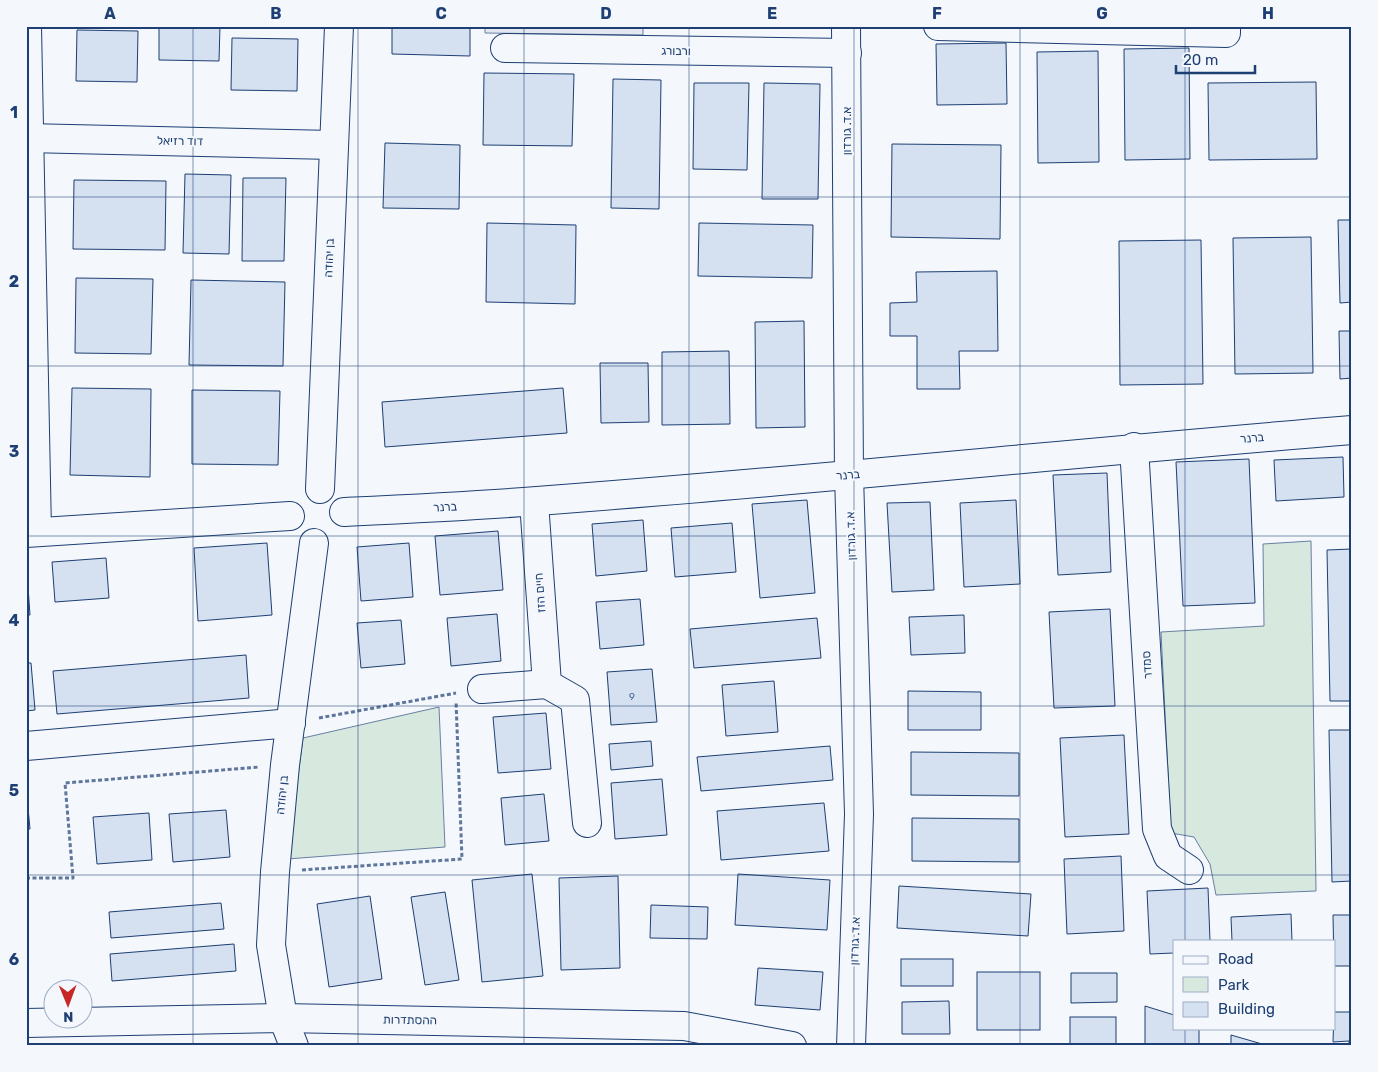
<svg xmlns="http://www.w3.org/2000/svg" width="1378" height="1072" viewBox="0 0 1378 1072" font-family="Rubik,Heebo,sans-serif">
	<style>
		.green { fill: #d7e8df; stroke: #687fa3 }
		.parking { fill: #e3e8f0; stroke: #687fa3 }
		.building { fill: #d5e0f0; stroke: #1d3f73 }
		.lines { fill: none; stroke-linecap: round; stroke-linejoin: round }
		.minor-casing { stroke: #1d3f73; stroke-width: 30 }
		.path { stroke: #5e769c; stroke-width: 3; stroke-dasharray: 4 2.5; stroke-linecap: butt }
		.minor { stroke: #f4f7fb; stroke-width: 28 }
		.grid { fill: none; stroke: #1d3f73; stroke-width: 1; stroke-opacity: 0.55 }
		.labels { text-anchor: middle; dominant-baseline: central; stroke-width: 4; stroke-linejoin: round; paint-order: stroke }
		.number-label { font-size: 10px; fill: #4b6792 }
		.street-label { font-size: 12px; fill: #1d3f73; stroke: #f4f7fb }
		.neatline { fill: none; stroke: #1d3f73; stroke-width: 2 }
		.grid-label { font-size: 16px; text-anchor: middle; font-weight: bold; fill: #1d3f73 }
	</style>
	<rect width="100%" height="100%" fill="#f4f7fb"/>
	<g class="green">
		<path d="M1311,541l5,350 -100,4 -6,-31 -16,-27 -23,-4 -10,-201 103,-6 -1,-82z"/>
		<path d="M439,707l6,140 -158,12 16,-121z"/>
	</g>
	<path class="parking" d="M485,26h158v9l-158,-2z"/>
	<g class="building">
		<path d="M159,26h61l-1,35 -60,-1z"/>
		<path d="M392,26h78v30l-78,-2z"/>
		<path d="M77,30l61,1 -1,51 -61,-1z"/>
		<path d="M232,38l66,1 -1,52 -66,-1z"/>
		<path d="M1006,43l1,61 -70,1 -1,-61z"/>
		<path d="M1189,48l1,111 -65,1 -1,-111z"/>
		<path d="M1098,51l1,111 -61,1 -1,-111z"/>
		<path d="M484,73l90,1 -2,72 -89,-1z"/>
		<path d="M613,79l48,1 -2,129 -48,-1z"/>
		<path d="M1316,82l1,77 -108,1 -1,-77z"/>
		<path d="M694,83h55l-2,87 -54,-1z"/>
		<path d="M764,83l56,1 -2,115h-56z"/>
		<path d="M385,143l75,2 -1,64 -76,-1z"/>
		<path d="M892,144l109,1 -1,94 -109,-2z"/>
		<path d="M185,174l46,1 -2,79 -46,-1z"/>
		<path d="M243,178h43l-2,83h-42z"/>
		<path d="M74,180l92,1 -1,69 -92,-1z"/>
		<path d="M1338,220h14v82l-12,1z"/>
		<path d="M487,223l89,2 -1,79 -89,-2z"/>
		<path d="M699,223l114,2 -1,53 -114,-2z"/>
		<path d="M1311,237l2,136 -78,1 -2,-136z"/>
		<path d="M1201,240l2,144 -83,1 -1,-144z"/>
		<path d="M997,271l1,80h-39l1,38h-43v-53h-27v-33l27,-1 -1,-30z"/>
		<path d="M76,278l77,1 -2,75 -76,-1z"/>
		<path d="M191,280l94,2 -2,84 -94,-1z"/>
		<path d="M804,321l1,106 -49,1 -1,-106z"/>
		<path d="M1339,331h13v47l-12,1z"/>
		<path d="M729,351l1,73 -68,1v-73z"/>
		<path d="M600,363h48l1,59 -48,1z"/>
		<path d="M72,388l79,1 -1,88 -80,-2z"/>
		<path d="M563,388l4,45 -182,14 -3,-45z"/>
		<path d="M192,390l88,1 -2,74 -86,-1z"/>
		<path d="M1343,457l1,40 -68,4 -2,-41z"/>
		<path d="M1249,459l6,144 -72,3 -7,-144z"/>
		<path d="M1107,473l4,99 -53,3 -5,-100z"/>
		<path d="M807,500l8,93 -55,5 -8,-94z"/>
		<path d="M1016,500l4,84 -56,3 -4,-84z"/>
		<path d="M930,502l4,88 -42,2 -5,-89z"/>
		<path d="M643,520l4,51 -51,5 -4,-52z"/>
		<path d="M732,523l4,49 -61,5 -4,-49z"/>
		<path d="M498,531l5,59 -63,5 -5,-59z"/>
		<path d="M267,543l5,72 -74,6 -4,-73z"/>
		<path d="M409,543l4,54 -52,4 -4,-54z"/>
		<path d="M1352,549v152h-22l-3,-151z"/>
		<path d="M26,558l4,57h-4z"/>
		<path d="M106,558l3,40 -54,4 -3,-40z"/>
		<path d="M640,599l4,46 -44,4 -4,-47z"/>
		<path d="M1110,609l5,97 -61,2 -5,-96z"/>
		<path d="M497,614l4,47 -50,5 -4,-48z"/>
		<path d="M964,615l1,38 -54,2 -2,-38z"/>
		<path d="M817,618l4,40 -127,10 -4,-39z"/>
		<path d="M401,620l4,44 -44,4 -4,-45z"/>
		<path d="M246,655l3,43 -192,16 -4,-43z"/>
		<path d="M26,663h5l4,47 -9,1z"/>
		<path d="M652,669l5,53 -46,3 -4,-53z"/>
		<path d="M774,681l4,51 -52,4 -4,-51z"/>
		<path d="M908,691l73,1v38h-73z"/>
		<path d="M546,713l5,56 -53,4 -5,-56z"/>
		<path d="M1329,730h23v151l-20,1z"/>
		<path d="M1124,735l5,99 -64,3 -5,-99z"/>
		<path d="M651,741l2,25 -42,4 -2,-26z"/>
		<path d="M830,746l3,34 -132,11 -4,-34z"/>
		<path d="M911,752l108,1v43l-108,-1z"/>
		<path d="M662,779l5,56 -52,4 -4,-56z"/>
		<path d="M26,786l4,43h-4z"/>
		<path d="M544,794l5,47 -44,4 -4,-47z"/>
		<path d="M824,803l5,48 -108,9 -4,-49z"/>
		<path d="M226,810l4,47 -57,5 -4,-48z"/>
		<path d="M149,813l3,47 -55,4 -4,-47z"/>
		<path d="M912,818l107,1v43l-107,-1z"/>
		<path d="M1121,856l3,75 -57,3 -3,-75z"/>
		<path d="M532,874l11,102 -61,6 -10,-102z"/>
		<path d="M738,874l92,6 -3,50 -92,-5z"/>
		<path d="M618,876l2,92 -59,2 -2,-92z"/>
		<path d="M899,886l132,8 -3,42 -131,-8z"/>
		<path d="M1208,888l2,53h-36v12l-24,1 -3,-63z"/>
		<path d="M445,892l14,88 -34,5 -14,-88z"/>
		<path d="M370,896l12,83 -53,8 -12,-83z"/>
		<path d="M221,903l3,26 -113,9 -2,-26z"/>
		<path d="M651,905l57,2 -1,32 -57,-1z"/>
		<path d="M1291,914l1,27h-60l-1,-24z"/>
		<path d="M1333,915h19v51h-18z"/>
		<path d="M234,944l2,27 -124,10 -2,-27z"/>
		<rect x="901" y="959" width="52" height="27"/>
		<path d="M758,968l65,4 -3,38 -65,-5z"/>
		<rect x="977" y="972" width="63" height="58"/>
		<path d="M1071,973h46v29l-46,1z"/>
		<path d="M949,1001l1,33h-48v-32z"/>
		<path d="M1145,1006l29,9v13h25v18h-54z"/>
		<path d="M1334,1012h18v34h-3v-5l-16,1z"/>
		<rect x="1070" y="1017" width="46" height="29"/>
		<path d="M1231,1035l38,11h-38z"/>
	</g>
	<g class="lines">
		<defs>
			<g id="minor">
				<path d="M27,26l10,506"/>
				<path d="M846,26l3,449 10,339 -8,232"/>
				<path d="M938,26l288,7v-7"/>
				<path d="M505,48l342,5"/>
				<path d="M26,138l307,7"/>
				<path d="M1134,447l23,382 11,27 21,14"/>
				<path d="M320,489l19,-463"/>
				<path d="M534,502l13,182 28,16 12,123"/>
				<path d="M344,512c64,-3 129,-6 193,-11 272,-20 543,-49 815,-71"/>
				<path d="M26,533l264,-17"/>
				<path d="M482,689l65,-5"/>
				<path d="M26,746l265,-23"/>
				<path d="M26,1023l257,-5 401,8 108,20"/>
				<path d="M294,1046l-11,-28 -12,-73 4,-73 10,-107 29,-222"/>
			</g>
		</defs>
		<use href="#minor" class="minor-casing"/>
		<g class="path">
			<path d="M319,718l137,-25"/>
			<path d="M302,870l160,-11 -6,-158"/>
			<path d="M26,878h47l-8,-95 194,-16"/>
		</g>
		<use href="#minor" class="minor"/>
	</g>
	<path class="grid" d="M193,26v1020M358,26v1020M524,26v1020M689,26v1020M854,26v1020M1020,26v1020M1185,26v915M26,197h1326M26,366h1326M26,536h1326M26,706h1326M26,875h1326M1185,1028v18"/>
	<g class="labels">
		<g class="number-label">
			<text x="632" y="697">9</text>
		</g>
		<g class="street-label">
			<text transform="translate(676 51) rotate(1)">ורבורג</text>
			<text transform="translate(847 131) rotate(-90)">א.ד. גורדון</text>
			<text transform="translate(180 141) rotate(1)">דוד רזיאל</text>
			<text transform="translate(329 258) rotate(-88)">בן יהודה</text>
			<text transform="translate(1252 438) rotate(-5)">ברנר</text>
			<text transform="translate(848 475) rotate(-5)">ברנר</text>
			<text transform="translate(445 507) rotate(-3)">ברנר</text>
			<text transform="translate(851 536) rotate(-92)">א.ד. גורדון</text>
			<text transform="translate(540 593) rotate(-94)">חיים הזז</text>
			<text transform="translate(1147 665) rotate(-94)">סמדר</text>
			<text transform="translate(282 795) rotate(-84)">בן יהודה</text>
			<text transform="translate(855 941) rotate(-88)">א.ד. גורדון</text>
			<text transform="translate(410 1020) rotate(1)">ההסתדרות</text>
		</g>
	</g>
	<rect width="1378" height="1072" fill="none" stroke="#f4f7fb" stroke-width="55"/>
	<rect x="1173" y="940" width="162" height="90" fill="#f4f7fb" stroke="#9eadc5"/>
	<rect x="1183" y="956" width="25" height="8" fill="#f4f7fb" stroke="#9eadc5"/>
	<text x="1218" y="964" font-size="15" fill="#1d3f73">Road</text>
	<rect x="1183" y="977" width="25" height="15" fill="#d7e8df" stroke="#9eadc5"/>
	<text x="1218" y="990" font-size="15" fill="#1d3f73">Park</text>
	<rect x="1183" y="1002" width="25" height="15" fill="#d5e0f0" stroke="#9eadc5"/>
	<text x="1218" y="1014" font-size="15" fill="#1d3f73">Building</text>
	<g transform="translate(68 1004) rotate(179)"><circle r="24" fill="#f4f7fb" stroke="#9eadc5"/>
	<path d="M0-4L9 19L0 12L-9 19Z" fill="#c62828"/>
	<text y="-8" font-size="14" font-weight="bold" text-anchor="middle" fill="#1d3f73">N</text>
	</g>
	<path d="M1176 65v8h79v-8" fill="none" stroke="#1d3f73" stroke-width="2.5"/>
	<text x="1183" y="65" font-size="15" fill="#1d3f73" stroke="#f4f7fb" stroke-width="4" paint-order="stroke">20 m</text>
	<rect x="28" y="28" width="1322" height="1016" class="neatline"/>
	<g class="grid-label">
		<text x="110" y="19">A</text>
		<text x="276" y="19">B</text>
		<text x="441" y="19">C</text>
		<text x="606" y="19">D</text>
		<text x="772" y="19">E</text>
		<text x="937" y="19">F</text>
		<text x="1102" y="19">G</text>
		<text x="1268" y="19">H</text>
		<text x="14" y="118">1</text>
		<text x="14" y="287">2</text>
		<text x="14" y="457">3</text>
		<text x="14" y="626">4</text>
		<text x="14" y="796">5</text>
		<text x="14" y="965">6</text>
	</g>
</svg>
